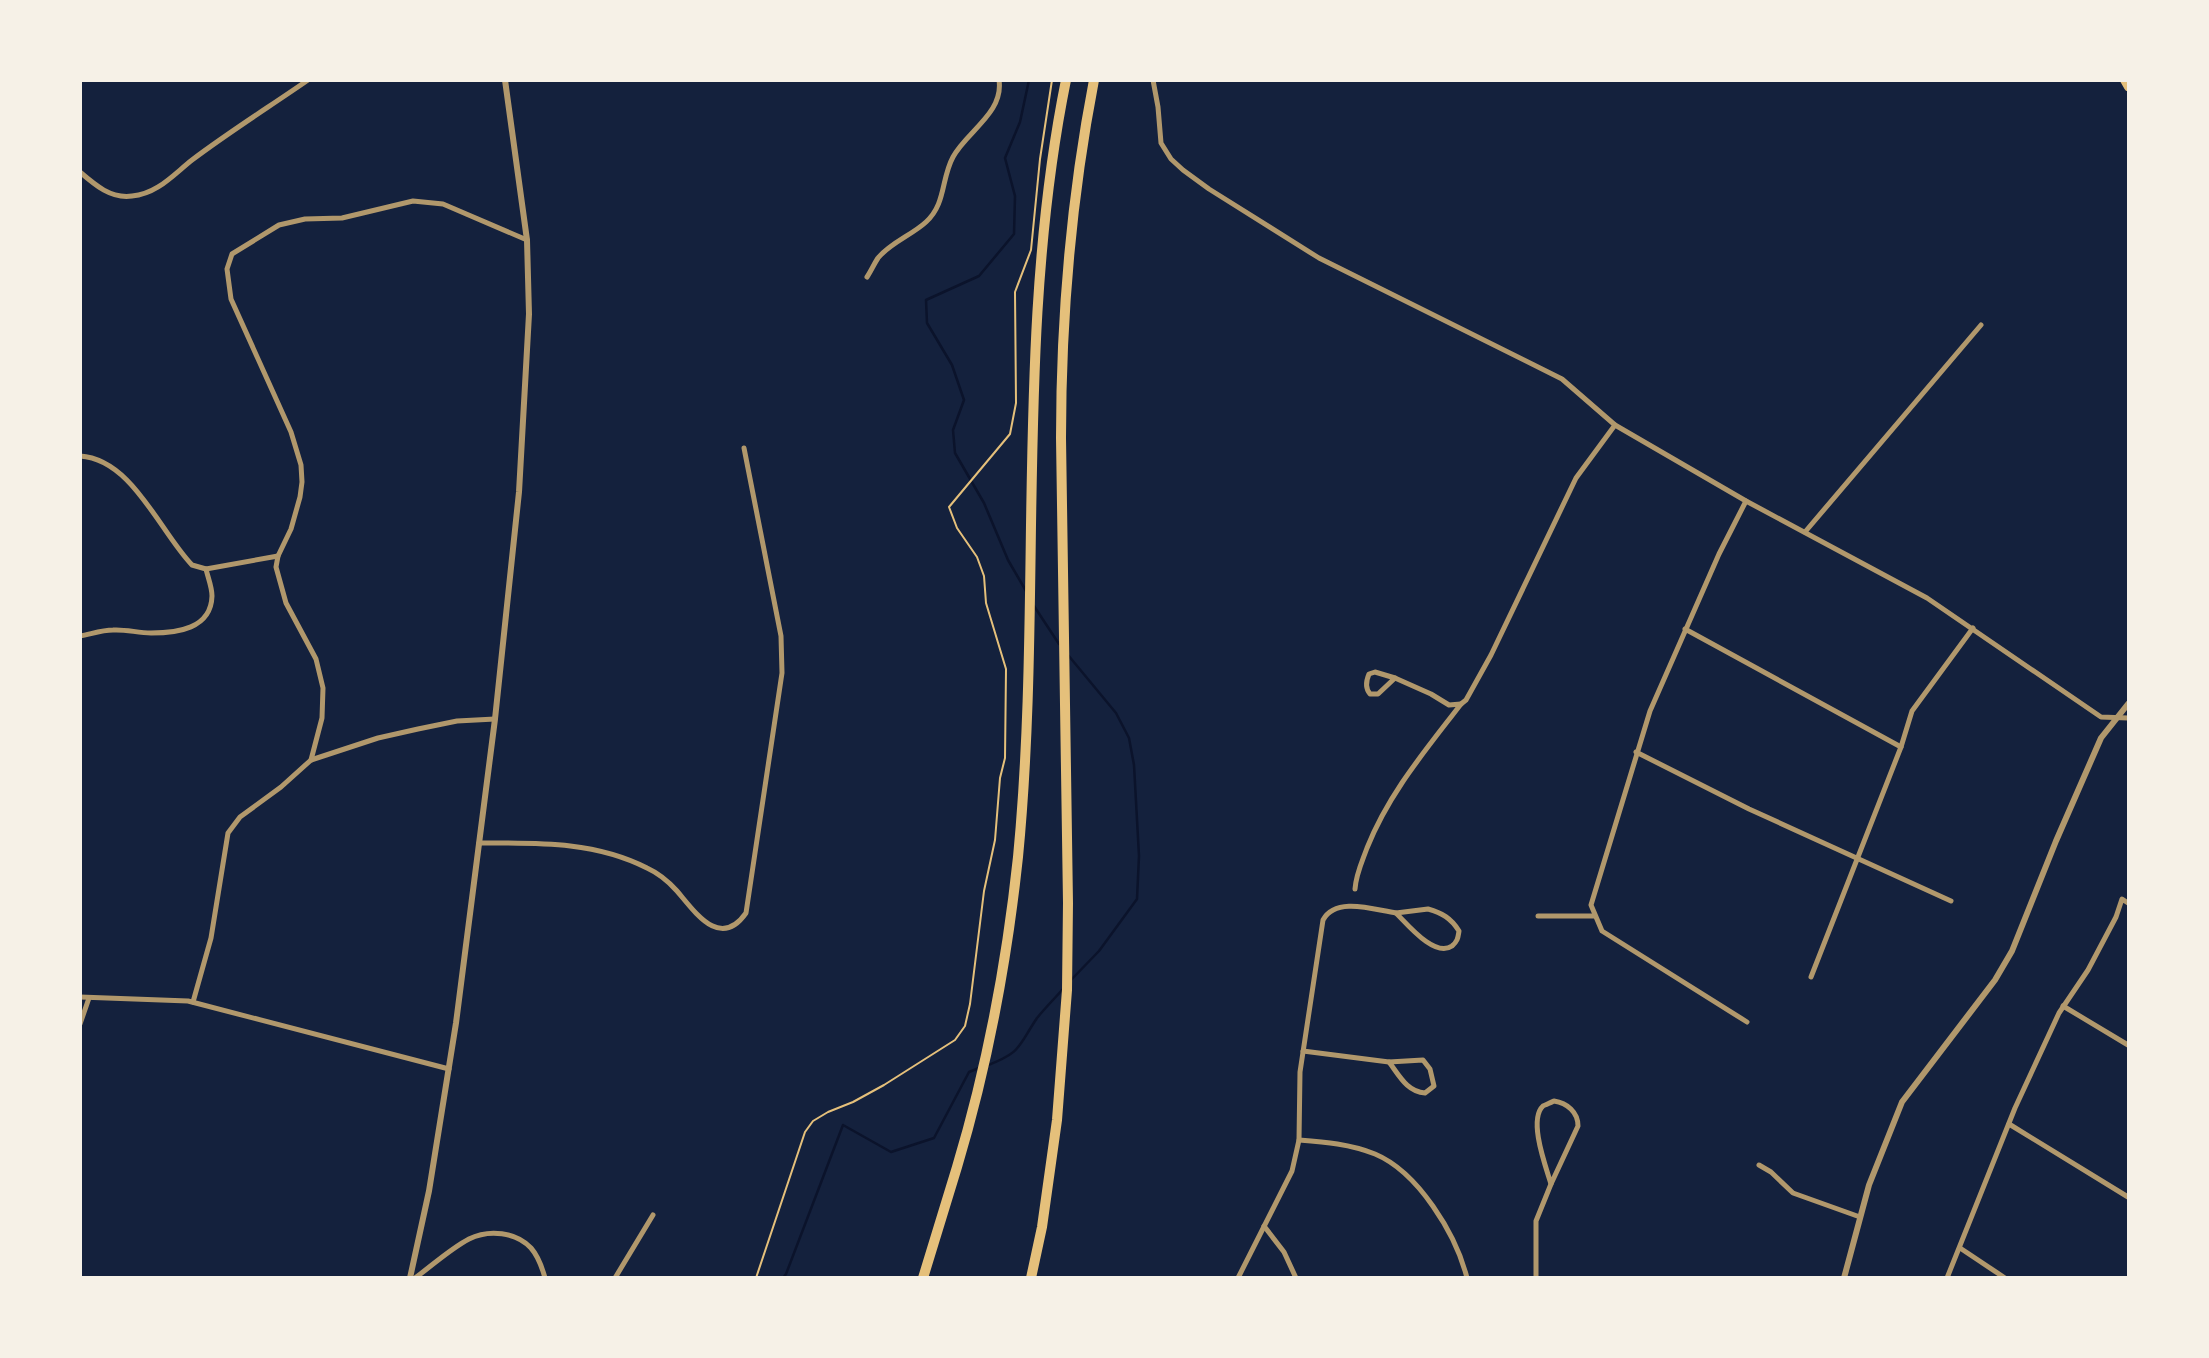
<svg xmlns="http://www.w3.org/2000/svg" width="2209" height="1358" viewBox="0 0 2209 1358" font-family="Jost,sans-serif">
	<style>
		.lines { fill: none; stroke-linecap: round; stroke-linejoin: round }
		.stream { stroke: #0b132b; stroke-width: 2.5 }
		.path { stroke: #e5c07b; stroke-width: 2 }
		.minor { stroke: #b1986c; stroke-width: 5 }
		.tertiary { stroke: #b1986c; stroke-width: 6 }
		.primary { stroke: #e5c07b; stroke-width: 8 }
		.motorway { stroke: #e5c07b; stroke-width: 10 }
	</style>
	<rect width="100%" height="100%" fill="#14213d"/>
	<g class="lines">
		<g class="stream">
			<path d="M1026,591l-18,-31 -24,-57 -29,-50 -2,-23 11,-30 -12,-35 -25,-42 -1,-23 53,-24 35,-42 1,-38 -10,-38 15,-36 9,-42"/>
			<path d="M1034,606l25,38"/>
			<path d="M1068,655l48,58 13,25 5,27 5,91 -2,43 -38,52 -29,30"/>
			<path d="M986,1066c36,-14 31,-18 51,-48 8,-10 18,-20 26,-29"/>
			<path d="M783,1278l3,-4 57,-149 48,27 43,-14 35,-66 10,-4"/>
		</g>
		<path class="path" d="M756,1278l49,-146 8,-11 15,-9 25,-10 31,-17 71,-45 10,-14 5,-22 14,-113 11,-51 5,-62 5,-20 1,-89 -20,-66 -2,-27 -7,-19 -20,-29 -8,-21 61,-73 6,-31 -1,-111 16,-42 9,-91 12,-79"/>
		<g class="minor">
			<path d="M1153,80l5,27 3,36 10,16 12,11 26,19 110,69 243,121 53,46 131,76 181,97 174,119 27,1"/>
			<path d="M80,172c15,13 31,27 52,24 25,-2 41,-21 60,-36 37,-28 77,-53 116,-80"/>
			<path d="M867,277c4,-6 7,-13 11,-19 12,-15 34,-23 48,-36 20,-18 15,-43 27,-65 13,-25 51,-44 46,-77"/>
			<path d="M80,456c52,3 80,76 112,109l14,4 72,-13"/>
			<path d="M1746,501l-27,53 -69,157 -59,194 11,26 145,91"/>
			<path d="M1805,532l176,-207"/>
			<path d="M1685,629l216,118"/>
			<path d="M80,636c11,-2 22,-6 33,-6 12,-1 25,3 38,3 26,0 60,-4 61,-37 0,-9 -4,-18 -6,-27"/>
			<path d="M1375,672l20,6 -17,16h-8c-5,-6 -4,-13 -1,-20z"/>
			<path d="M1395,678l36,16 18,11 12,-1"/>
			<path d="M1636,752l113,57 202,92"/>
			<path d="M311,760l11,-42 1,-30 -7,-29 -30,-56 -10,-36 2,-11 13,-27 9,-32 2,-15 -1,-17 -10,-33 -60,-133 -4,-30 5,-15 47,-29 26,-6 37,-1 71,-17 30,3 84,36"/>
			<path d="M479,843c58,0 115,-2 168,25 11,5 22,14 30,23 18,21 43,59 69,22l36,-240 -1,-37 -37,-188"/>
			<path d="M1355,889c1,-15 7,-27 12,-41 22,-55 58,-97 94,-144l5,-4 25,-45 85,-177 39,-53"/>
			<path d="M1428,909c14,4 23,9 31,22 -1,6 -1,10 -7,15 -17,12 -44,-21 -56,-33z"/>
			<path d="M1538,916h56"/>
			<path d="M1811,977l90,-230 11,-36 61,-83"/>
			<path d="M80,997l108,4 261,68"/>
			<path d="M193,1002l18,-64 17,-105 12,-16 41,-30 30,-27 67,-22 40,-9 39,-8 38,-2"/>
			<path d="M2063,1006l65,39"/>
			<path d="M80,1024l9,-26"/>
			<path d="M1303,1051l86,11"/>
			<path d="M1423,1060l7,9 4,17 -9,7c-18,-1 -26,-18 -36,-31z"/>
			<path d="M1554,1101c13,2 24,11 24,25l-27,58c-5,-17 -23,-64 -8,-78 2,-1 9,-4 11,-5z"/>
			<path d="M2009,1124l119,73"/>
			<path d="M1299,1140c26,2 51,4 76,14 43,18 81,80 92,124"/>
			<path d="M1759,1165l12,7 22,21 67,24"/>
			<path d="M1264,1226l20,26 12,26"/>
			<path d="M1960,1248l45,30"/>
			<path d="M415,1278c18,-13 35,-29 54,-39 20,-10 47,-7 62,9 7,8 11,19 14,30"/>
			<path d="M615,1278l38,-63"/>
			<path d="M1238,1278l54,-107 7,-31 1,-68 23,-152c13,-24 52,-10 73,-7"/>
			<path d="M1536,1278v-57l15,-37"/>
			<path d="M1947,1278l68,-170 44,-95 29,-43 28,-53 6,-18 6,4"/>
		</g>
		<g class="tertiary">
			<path d="M410,1278l19,-87 27,-168 39,-304 24,-227 10,-178 -2,-74 -22,-160"/>
			<path d="M1844,1278l25,-93 33,-83 93,-122 17,-29 44,-110 45,-103 27,-34"/>
		</g>
		<path class="primary" d="M2124,80l4,7"/>
		<g class="motorway">
			<path d="M923,1278c11,-37 23,-74 34,-111 30,-100 50,-206 61,-310 25,-258 -4,-521 48,-777"/>
			<path d="M1031,1278l11,-51 15,-107 10,-130 1,-87 -7,-465c0,-120 10,-239 33,-358"/>
		</g>
	</g>
	<rect width="2209" height="1358" fill="none" stroke="#f6f1e7" stroke-width="164"/>
</svg>
